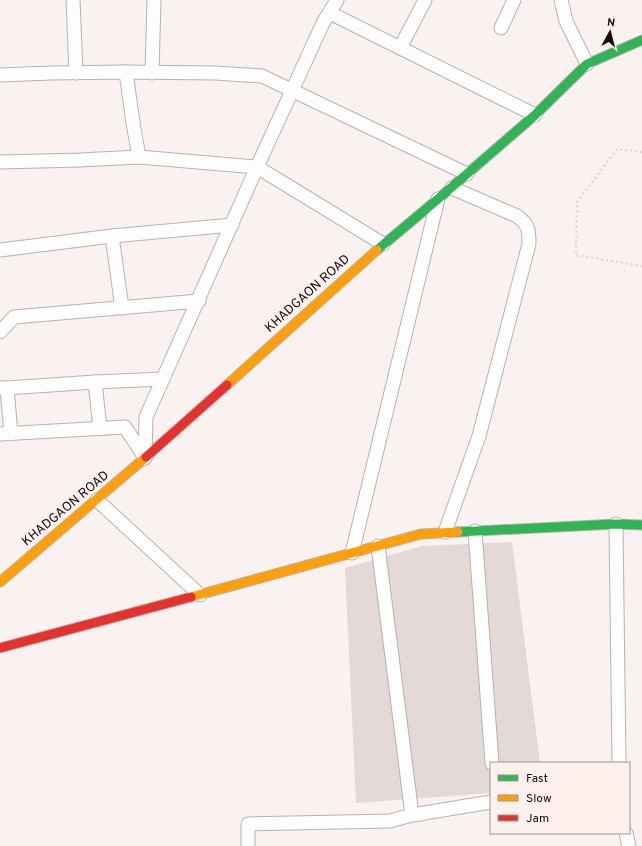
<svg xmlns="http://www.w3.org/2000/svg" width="642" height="846" viewBox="0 0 642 846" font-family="Overpass,sans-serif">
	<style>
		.building { fill: #e4d9d6 }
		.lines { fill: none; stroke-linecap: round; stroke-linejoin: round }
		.street-casing { stroke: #b8b1af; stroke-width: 15 }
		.fast-casing { stroke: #b8b1af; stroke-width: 11 }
		.slow-casing { stroke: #b8b1af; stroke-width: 11 }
		.jam-casing { stroke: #b8b1af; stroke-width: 11 }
		.path { stroke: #dbd9d9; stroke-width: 2.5; stroke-dasharray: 2 3; stroke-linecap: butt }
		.street { stroke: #fefdfd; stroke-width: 13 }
		.fast { stroke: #30b455; stroke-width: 9 }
		.slow { stroke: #ff9f0a; stroke-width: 9 }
		.jam { stroke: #e5322d; stroke-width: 9 }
		.labels { text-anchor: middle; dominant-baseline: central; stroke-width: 3; stroke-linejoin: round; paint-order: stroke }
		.street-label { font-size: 13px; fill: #120b0a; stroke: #fdf0ed }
	</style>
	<rect width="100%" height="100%" fill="#faf2f0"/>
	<path class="building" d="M512,542l28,221h-49v30l-135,10 -11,-235 77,-22z"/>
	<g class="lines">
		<defs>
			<g id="street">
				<path d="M73,0l3,73"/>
				<path d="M561,0l5,21 21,43"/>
				<path d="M330,13l205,102"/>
				<path d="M501,28l13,-28"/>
				<path d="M400,48l25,-48"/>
				<path d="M126,72l7,51 6,34 118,10 126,77"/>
				<path d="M152,73l2,-73"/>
				<path d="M0,75l51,-2 75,-1 89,1 47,3 205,98"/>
				<path d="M0,162l80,-2 59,-3"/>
				<path d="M112,236l120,-11"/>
				<path d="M0,250l112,-14 10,72"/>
				<path d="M0,332l14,-15 185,-16"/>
				<path d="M95,382l68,-3"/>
				<path d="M0,388h7l4,46"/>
				<path d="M7,388l88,-6 5,47"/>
				<path d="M0,434l125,-7 20,31"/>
				<path d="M145,458l1,-41 111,-250 66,-144 14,-23"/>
				<path d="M97,500l103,95"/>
				<path d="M616,524l3,239"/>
				<path d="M475,531l17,232"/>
				<path d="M445,532l34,-96 50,-192c0,-14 0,-19 -12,-28l-65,-28"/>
				<path d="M378,546l34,269 79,-13"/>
				<path d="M352,553l86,-354"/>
				<path d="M626,833l3,13"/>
				<path d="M248,846v-22l142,-3 22,-6 9,-1"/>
			</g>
			<g id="fast">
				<path d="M377,250l61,-51 97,-84 52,-51 55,-24"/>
				<path d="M458,532l158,-8 26,1"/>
			</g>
			<g id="slow">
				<path d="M227,385l150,-135"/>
				<path d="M0,582l146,-125"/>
				<path d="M191,597l230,-63 37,-2"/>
			</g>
			<g id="jam">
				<path d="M146,457l81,-72"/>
				<path d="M0,648l191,-51"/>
			</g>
		</defs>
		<use href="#street" class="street-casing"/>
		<use href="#fast" class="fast-casing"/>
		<use href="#slow" class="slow-casing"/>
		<use href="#jam" class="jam-casing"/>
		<path class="path" d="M642,152l-25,-3 -40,53 -1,53 66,11"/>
		<use href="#street" class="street"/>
		<use href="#fast" class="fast"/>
		<use href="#slow" class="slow"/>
		<use href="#jam" class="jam"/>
	</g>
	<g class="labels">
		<g class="street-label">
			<text transform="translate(308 294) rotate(-42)">KHADGAON ROAD</text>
			<text transform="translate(66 509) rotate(-40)">KHADGAON ROAD</text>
		</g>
	</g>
	<rect x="490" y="762" width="140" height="72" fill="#fdf0ed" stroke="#9f9492"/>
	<rect x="498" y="775" width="20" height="6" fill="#30b455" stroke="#9f9492"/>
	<text x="526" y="782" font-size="12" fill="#120b0a">Fast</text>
	<rect x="498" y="795" width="20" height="6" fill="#ff9f0a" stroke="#9f9492"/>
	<text x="526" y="802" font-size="12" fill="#120b0a">Slow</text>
	<rect x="498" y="815" width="20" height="6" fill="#e5322d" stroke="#9f9492"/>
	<text x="526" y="822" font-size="12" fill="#120b0a">Jam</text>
	<g transform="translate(610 32) rotate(7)" stroke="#fdf0ed" stroke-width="3" paint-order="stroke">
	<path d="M0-3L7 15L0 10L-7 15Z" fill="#120b0a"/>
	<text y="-6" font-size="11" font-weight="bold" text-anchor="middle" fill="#120b0a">N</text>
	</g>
</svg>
